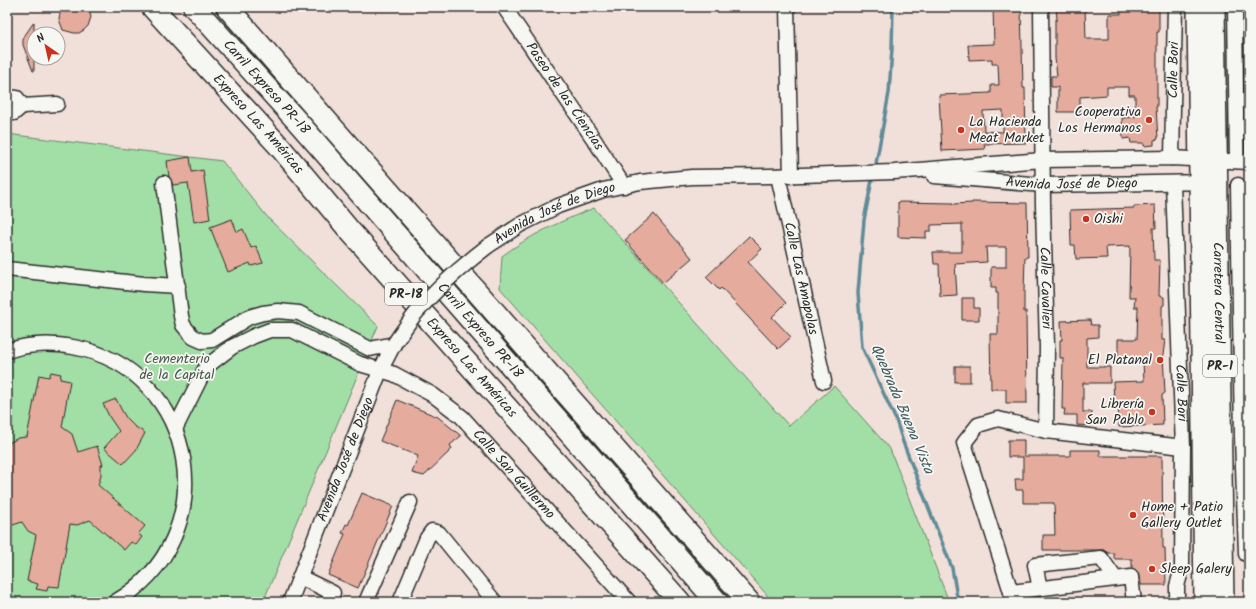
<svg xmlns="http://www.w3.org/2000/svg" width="1256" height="609" viewBox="0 0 1256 609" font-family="Kalam,sans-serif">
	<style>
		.green { fill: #a2dfa6; stroke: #668568 }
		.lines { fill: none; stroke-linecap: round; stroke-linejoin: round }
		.stream { stroke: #5e8a98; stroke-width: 3.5 }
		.building { fill: #e5ac9e; stroke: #2b2b2b; fill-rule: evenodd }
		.minor-casing { stroke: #2b2b2b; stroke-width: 17 }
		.highway-casing { stroke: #2b2b2b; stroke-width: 24 }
		.minor { stroke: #f6f6f2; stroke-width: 14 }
		.highway { stroke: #f6f6f2; stroke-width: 21 }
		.minor-bridge-casing { stroke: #2b2b2b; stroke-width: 17; stroke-linecap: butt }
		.minor-bridge { stroke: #f6f6f2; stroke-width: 14 }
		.poi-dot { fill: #c8321e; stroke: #f6f6f2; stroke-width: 1.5 }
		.labels { text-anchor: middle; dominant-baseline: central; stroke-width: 3.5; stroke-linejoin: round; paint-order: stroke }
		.shield { fill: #f6f6f2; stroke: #686867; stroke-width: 1 }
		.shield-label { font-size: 13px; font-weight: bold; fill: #2b2b2b }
		.street-label { font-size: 14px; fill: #2b2b2b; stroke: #f6f6f2 }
		.poi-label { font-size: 14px; fill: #2b2b2b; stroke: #f6f6f2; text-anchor: start }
		.park-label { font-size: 14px; fill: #49584a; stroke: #f6f6f2 }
		.water-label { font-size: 15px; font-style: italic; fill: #445b61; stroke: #f6f6f2 }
	</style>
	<rect width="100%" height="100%" fill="#f1e0d9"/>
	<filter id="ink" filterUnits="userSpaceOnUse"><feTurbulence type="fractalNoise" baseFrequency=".025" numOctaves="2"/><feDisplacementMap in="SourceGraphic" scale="8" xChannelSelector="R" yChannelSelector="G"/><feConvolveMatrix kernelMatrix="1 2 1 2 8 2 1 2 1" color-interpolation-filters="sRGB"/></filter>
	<g filter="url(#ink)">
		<g class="green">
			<path d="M7,134l215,27 47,58 109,107 -115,276h-256z"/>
			<path d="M594,208l195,218 45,-40 56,63 59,153h-176l-273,-314 2,-32c28,-21 59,-35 92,-48z"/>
		</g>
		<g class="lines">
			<g class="stream">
				<path d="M875,169l14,-76 3,-45 1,-41"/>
				<path d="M873,175l-9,45 -6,73 4,54 34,73 7,22 49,126 6,34"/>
			</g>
		</g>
		<g class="building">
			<path d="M63,7h25l3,10 -3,9 -4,4 -5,3h-5l-11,-3 -4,-11 1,-6z"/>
			<path d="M993,7h28l2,81h2l1,55 -42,1 1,5 -43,2 -3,-56 52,-2v-8h8l-1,-21h-6v-5l-23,1 -1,-15 26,-1zM1003,110v22l-19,-1 -1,-20z"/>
			<path d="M1056,7h29l1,32h23v-25h12v-7h38v25h-2v75h-1l2,32 -4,1v5l-10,1v-3h-13l-1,-5 -7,1 -1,-21 13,-1v-22h-6v-8h-22v8l-27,2v15h-22v-25h-7v-11h6l-2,-18v-38h2z"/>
			<path d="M34,22v49h-1l-10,-26v-5l2,-5z"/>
			<path d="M190,157l2,15 11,-2 7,49 -16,3 -6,-39 -15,2 -4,-8 -2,-16z"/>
			<path d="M898,202l55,1v1l19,-1v-1l55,1 1,54h-3l-1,35v20l2,-1 1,92h-21v-14h-15l-1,-55h8v-41h-2v-5h-5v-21h15v-20h-20l1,15 -32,2 2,31 -17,1 -1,-32h-5l-1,-12h29v-28l-31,1v6h-5v7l-28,-1z"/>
			<path d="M1155,205l1,23h-3l1,32h6l-1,36 5,1v8l-2,1v34h3l-2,15 2,38 -3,2 1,30 -44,2 -1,-26h-4l-1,-19 31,-1 -1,-19h-25v-23h19l1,-32h-4l1,-10h-6l1,-51 -24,1 1,11 -31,1 -1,-14h-4l-1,-35 64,-2v-2z"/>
			<path d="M654,214l38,44 -29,25 -38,-43z"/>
			<path d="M232,219l5,13 6,-3 8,19 5,-2 7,17 -12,3 -1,-3 -22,9 -18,-45z"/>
			<path d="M749,236l13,13 -14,13 38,41 -14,14 19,20 -13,12 -57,-61 -2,2 -13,-13z"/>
			<path d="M962,298h12v10h5v12h-17z"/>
			<path d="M1090,320l1,5h7v12l-11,1v29h23v16h-27v29h9l-1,14 -14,-1v-10h-13l1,-6h-3l1,-51h-3v-18h2l-1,-19z"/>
			<rect x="955" y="366" width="15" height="16"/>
			<path d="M51,372l10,2 -1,5 10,2 -8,46 10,7 6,18 19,-6 6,19h-2v10l-3,10 47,41 -7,8 4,3 -6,8 -5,-3 -7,8 -34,-30 -13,5 -7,-1 -11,63 -11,-1 -1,5 -11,-2 2,-5 -11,-3 9,-46 -8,-4 -6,-9 -15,5v-83l11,-6 9,-1 12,-62 10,2z"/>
			<path d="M116,399l6,12 5,8 7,7 11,7 -9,17 -13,14 -19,-16 15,-17 -9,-13 -7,-14z"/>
			<path d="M397,400l41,17 23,19 -11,9 2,4 -28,27 -12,-3 6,-17 -38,-15z"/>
			<path d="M1008,440h16v16h46v-6h30v6h62l1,92h2l1,37h-25l-1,-11 -5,-5h-3v-10h-18v-6h-6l-4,-3h-61v-15h12l-1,-32h-31v-13h-7l-1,-11h8v-22h-15z"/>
			<path d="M362,493l31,13 -35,82 -30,-13 17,-41 -3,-1 4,-9 2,1z"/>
		</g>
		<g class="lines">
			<defs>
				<g id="minor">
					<path id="s1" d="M504,7l91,134 29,45"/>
					<path d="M787,7l4,169"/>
					<path id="s2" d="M1041,7l2,198 4,142 -1,84 137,16"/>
					<path d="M1235,7l2,154"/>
					<path d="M7,97l10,1 5,8"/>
					<path d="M7,112l7,1 8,-7 35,-2"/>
					<path id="s3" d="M1172,158l3,-151"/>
					<path id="s4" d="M778,176l46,205"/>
					<path id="s5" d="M934,176l109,9 166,-3"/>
					<path d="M164,183l17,133 2,9 10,12 9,4 10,-1 37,-23 14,-4 15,-2 21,2 71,36 24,-5"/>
					<path id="s6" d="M1173,184l10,263 -1,121 -5,18v16"/>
					<path d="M1238,185l4,252 4,117"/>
					<path id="s7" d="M488,246l32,-21 38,-19 45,-16 37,-8 52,-5 78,-1 124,-4 149,-12 129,-2 77,4"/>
					<path d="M7,269l137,15 34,2"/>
					<path d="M7,351c21,-7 44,-8 66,-4 127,23 153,192 42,255"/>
					<path id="s8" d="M175,429l31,-62 26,-20 22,-11 16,-6h22l68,34 34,10 39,21 29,22 167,185"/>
					<path d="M300,577l33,16 -4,9"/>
					<path d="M1040,588l-5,-23 66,-7 14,20"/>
					<path d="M1011,592l-47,-149 14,-18 20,-6 48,12"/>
					<path id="s9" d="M290,602l90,-231 14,-27"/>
					<path d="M366,602l44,-100"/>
					<path d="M400,602l27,-64 5,-7 7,2 56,69"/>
					<path d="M1013,602l-2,-10 120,-15 3,25"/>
				</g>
				<g id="highway">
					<path id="s10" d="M152,7l127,139 71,85 330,371"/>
					<path id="s11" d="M194,7l103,114 420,481"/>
					<path d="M227,7l522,595"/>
					<path d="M1198,7l7,595"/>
					<path id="s12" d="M1214,7l9,595"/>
				</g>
			</defs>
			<use href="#minor" class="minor-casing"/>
			<use href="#highway" class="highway-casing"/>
			<use href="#minor" class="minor"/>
			<use href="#highway" class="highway"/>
			<defs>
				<path id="minor-bridge" d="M394,344c7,-10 14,-21 22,-31 21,-25 46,-47 72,-67"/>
			</defs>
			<use href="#minor-bridge" class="minor-bridge-casing"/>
			<use href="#minor-bridge" class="minor-bridge"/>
		</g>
	</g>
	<g class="poi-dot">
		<circle cx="1149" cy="120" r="4"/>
		<circle cx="961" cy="130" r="4"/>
		<circle cx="1086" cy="219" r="4"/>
		<circle cx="1160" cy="360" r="4"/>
		<circle cx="1152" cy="412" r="4"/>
		<circle cx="1133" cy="515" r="4"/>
		<circle cx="1152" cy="569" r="4"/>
	</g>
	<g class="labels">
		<g class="shield">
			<rect x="385" y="283" width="42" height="22" rx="3"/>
			<rect x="1203" y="355" width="34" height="22" rx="3"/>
		</g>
		<g class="shield-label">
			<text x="406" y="294">PR-18</text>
			<text x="1220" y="366">PR-1</text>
		</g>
		<g class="street-label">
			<text stroke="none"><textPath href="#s3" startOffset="88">Calle Bori</textPath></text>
			<text stroke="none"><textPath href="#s11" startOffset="108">Carril Expreso PR-18</textPath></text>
			<text stroke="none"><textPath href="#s1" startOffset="108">Paseo de las Ciencias</textPath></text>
			<text stroke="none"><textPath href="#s10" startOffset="158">Expreso Las Américas</textPath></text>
			<text stroke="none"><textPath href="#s5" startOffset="138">Avenida José de Diego</textPath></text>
			<text stroke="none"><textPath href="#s7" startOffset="75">Avenida José de Diego</textPath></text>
			<text stroke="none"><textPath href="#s4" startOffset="105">Calle Las Amapolas</textPath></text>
			<text stroke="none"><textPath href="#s2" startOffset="281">Calle Cavalieri</textPath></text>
			<text stroke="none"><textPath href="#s12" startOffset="286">Carretera Central</textPath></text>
			<text stroke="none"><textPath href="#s11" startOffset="432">Carril Expreso PR-18</textPath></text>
			<text stroke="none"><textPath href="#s10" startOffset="482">Expreso Las Américas</textPath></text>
			<text stroke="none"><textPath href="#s6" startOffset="209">Calle Bori</textPath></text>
			<text stroke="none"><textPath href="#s9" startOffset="153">Avenida José de Diego</textPath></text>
			<text stroke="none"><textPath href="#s8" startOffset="435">Calle San Guillermo</textPath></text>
		</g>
		<g class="poi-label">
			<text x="1141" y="112" text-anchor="end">Cooperativa<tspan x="1141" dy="16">Los Hermanos</tspan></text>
			<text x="969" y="122">La Hacienda<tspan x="969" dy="16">Meat Market</tspan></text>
			<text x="1094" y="219">Oishi</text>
			<text x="1152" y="360" text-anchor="end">El Platanal</text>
			<text x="1144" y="404" text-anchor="end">Librería<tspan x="1144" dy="16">San Pablo</tspan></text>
			<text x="1141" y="507">Home + Patio<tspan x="1141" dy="16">Gallery Outlet</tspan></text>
			<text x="1160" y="569">Sleep Galery</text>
		</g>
		<g class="park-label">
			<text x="177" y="359">Cementerio<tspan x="177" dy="16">de la Capital</tspan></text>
		</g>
		<g class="water-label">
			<text transform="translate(902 409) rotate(67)">Quebrada Buena Vista</text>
		</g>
	</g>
	<rect width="1256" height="609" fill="none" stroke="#f6f6f2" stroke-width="24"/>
	<rect x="12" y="12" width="1232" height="585" fill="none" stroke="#2b2b2b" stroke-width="1.5" filter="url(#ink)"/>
	<g transform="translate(46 46) rotate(326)"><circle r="19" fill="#f6f6f2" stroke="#a5a5a2"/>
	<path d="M0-3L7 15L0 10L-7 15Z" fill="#c8321e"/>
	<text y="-6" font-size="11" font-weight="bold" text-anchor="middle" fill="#2b2b2b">N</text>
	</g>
</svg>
